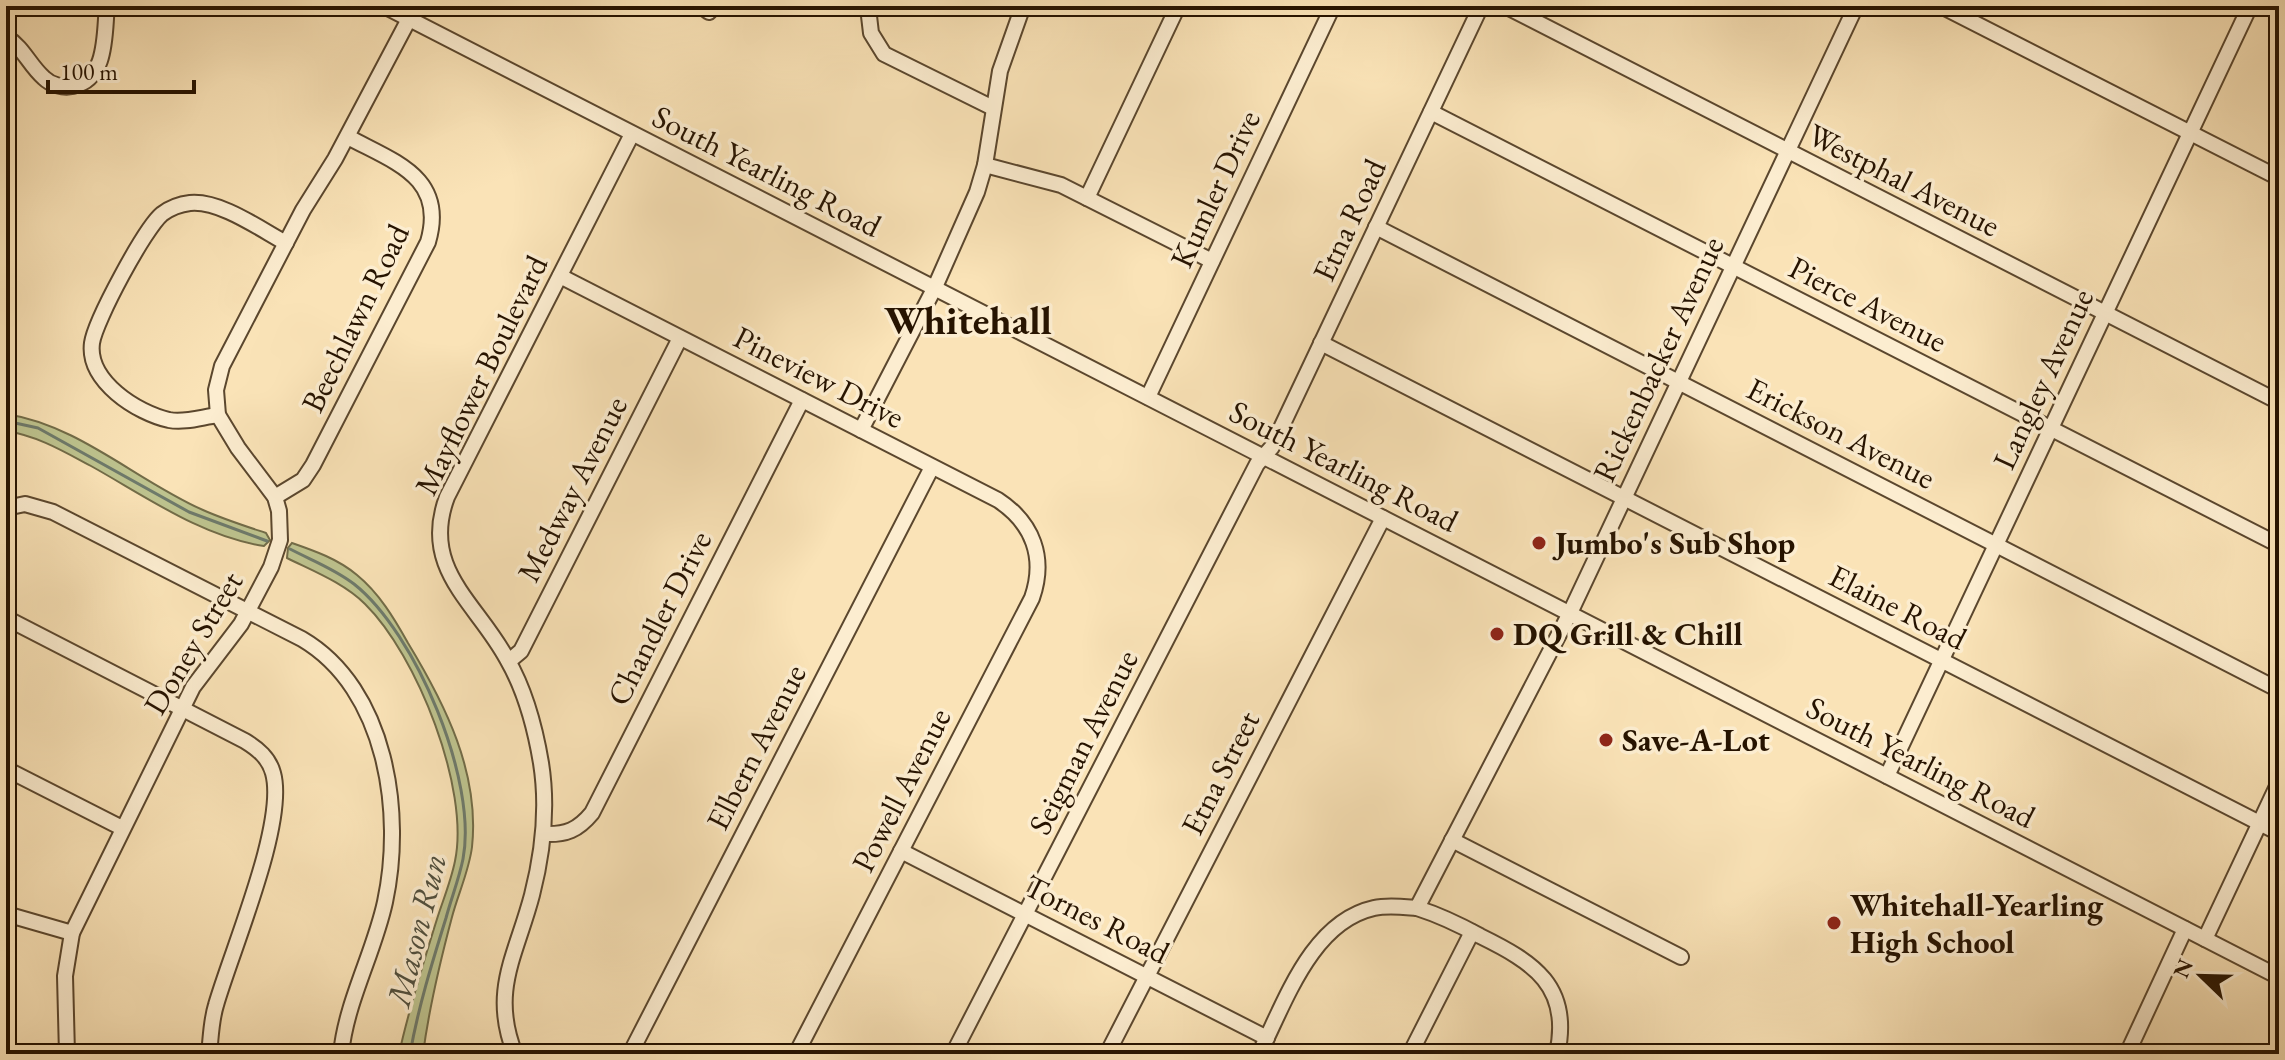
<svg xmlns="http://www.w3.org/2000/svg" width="2285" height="1060" viewBox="0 0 2285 1060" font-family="'EB Garamond',serif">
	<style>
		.green { fill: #bec48f; stroke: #726c48; stroke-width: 2 }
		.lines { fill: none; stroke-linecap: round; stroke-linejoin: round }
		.stream { stroke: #6e7a6b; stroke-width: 3 }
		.minor-casing { stroke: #5b472e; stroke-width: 18 }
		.minor { stroke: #fcedd0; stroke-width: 14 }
		.poi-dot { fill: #8f2418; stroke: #fcedd0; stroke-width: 3 }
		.labels { text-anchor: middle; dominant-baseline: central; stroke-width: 7; stroke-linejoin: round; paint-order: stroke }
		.street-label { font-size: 32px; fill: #261300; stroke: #fcedd0 }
		.poi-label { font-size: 32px; font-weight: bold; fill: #261300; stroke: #fcedd0; text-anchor: start }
		.water-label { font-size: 34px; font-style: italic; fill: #504f3e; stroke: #fcedd0 }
		.district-label { font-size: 40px; font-weight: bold; fill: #261300; stroke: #fcedd0 }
	</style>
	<rect width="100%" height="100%" fill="#fae3b7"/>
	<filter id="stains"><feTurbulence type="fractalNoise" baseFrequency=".0025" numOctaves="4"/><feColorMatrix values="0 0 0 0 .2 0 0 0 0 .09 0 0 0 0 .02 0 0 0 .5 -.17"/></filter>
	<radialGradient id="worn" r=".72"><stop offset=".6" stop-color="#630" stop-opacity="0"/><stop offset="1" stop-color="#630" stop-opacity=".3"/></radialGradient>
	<g class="green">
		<path d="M6,414c73,11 131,67 197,96 20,9 42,16 63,23l4,7 -6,6c-62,-9 -119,-50 -173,-80 -28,-15 -53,-30 -85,-35z"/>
		<path d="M292,543c23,8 46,16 65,32 22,18 37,43 51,68 37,61 72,130 64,204 -3,24 -14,47 -20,70 -12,45 -23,91 -29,137h-24c10,-46 24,-90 38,-135 6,-19 14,-38 18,-58 15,-72 -38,-206 -90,-257 -21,-21 -52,-33 -78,-46l1,-10z"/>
	</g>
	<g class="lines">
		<g class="stream">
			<path d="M6,421l32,7 151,84 78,29"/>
			<path d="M290,549c21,11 45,20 64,35 62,49 124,197 109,275 -4,20 -12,40 -17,59 -14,45 -28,90 -36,136"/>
		</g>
		<defs>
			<g id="minor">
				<path d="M384,6l1895,971"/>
				<path d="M701,6l8,6"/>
				<path d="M872,6l-3,10 2,17 13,21 109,54"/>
				<path d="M1505,6l774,396"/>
				<path d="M1941,6l338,172"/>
				<path d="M6,37c18,11 23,28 38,41 7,7 19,10 29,8 35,-7 31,-53 34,-80"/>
				<path d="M1431,112l848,433"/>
				<path d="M985,165l76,20 151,76"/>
				<path d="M1087,198l91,-192"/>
				<path d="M1376,227l903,463"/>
				<path d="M560,276l438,224c35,23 48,58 34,98l-236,456"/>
				<path d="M1321,343l958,490"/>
				<path d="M1148,397l185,-391"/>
				<path d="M218,415c-16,2 -33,8 -49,5 -32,-7 -82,-39 -77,-77 3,-22 53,-115 70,-129 8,-6 19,-10 28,-11 30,-3 70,26 96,40"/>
				<path d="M861,430l74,-143 42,-95 8,-27 15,-94 23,-65"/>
				<path d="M275,497l28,-17 10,-15 115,-223c19,-65 -34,-80 -80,-105"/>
				<path d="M6,508l19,-4 28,8 249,127c85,50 102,175 83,263 -11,51 -39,100 -44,152"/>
				<path d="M6,618l239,123c13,8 24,17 28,32 14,50 -42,179 -57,232 -5,16 -5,32 -7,49"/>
				<path d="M509,661l12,-10 159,-313"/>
				<path d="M6,769l116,59"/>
				<path d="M1887,776l363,-770"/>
				<path d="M544,834c22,1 34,-4 48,-21l210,-413"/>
				<path d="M1452,840l229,117"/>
				<path d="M901,851l366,187"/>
				<path d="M1417,908c22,7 43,17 63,28 53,26 92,50 77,118"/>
				<path d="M6,914l66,19"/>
				<path d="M2205,939l74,-157"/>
				<path d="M67,1054l-2,-78 7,-43 121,-246 48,-63 30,-57 9,-27 -1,-29 -4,-14 -37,-49 -20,-33 -2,-25 6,-24 81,-156 32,-51 74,-140"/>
				<path d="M515,1054c-25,-63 1,-98 17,-159 11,-43 16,-88 9,-132 -6,-36 -16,-73 -34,-104 -30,-56 -87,-90 -60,-162l185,-363"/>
				<path d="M630,1054l302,-587"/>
				<path d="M953,1054l304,-590 15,-17 209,-441"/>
				<path d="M1107,1054l276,-536"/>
				<path d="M1259,1054c26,-51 52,-132 115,-146 14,-3 29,-1 43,0l153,-295 286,-607"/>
				<path d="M1410,1054l62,-122"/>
				<path d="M2127,1054l58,-125"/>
			</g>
		</defs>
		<use href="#minor" class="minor-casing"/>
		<use href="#minor" class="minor"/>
	</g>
	<g class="poi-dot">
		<circle cx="1539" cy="543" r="8"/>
		<circle cx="1497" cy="634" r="8"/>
		<circle cx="1606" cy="740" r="8"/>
		<circle cx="1834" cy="923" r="8"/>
	</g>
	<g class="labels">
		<g class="street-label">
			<text transform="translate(767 171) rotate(27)">South Yearling Road</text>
			<text transform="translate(1904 180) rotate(27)">Westphal Avenue</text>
			<text transform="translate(1215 189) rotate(-65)">Kumler Drive</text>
			<text transform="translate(1349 220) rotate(-65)">Etna Road</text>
			<text transform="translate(1868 304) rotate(27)">Pierce Avenue</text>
			<text transform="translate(355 318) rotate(-64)">Beechlawn Road</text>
			<text transform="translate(1658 359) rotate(-65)">Rickenbacker Avenue</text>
			<text transform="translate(481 375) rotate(-64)">Mayflower Boulevard</text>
			<text transform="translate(819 377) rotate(27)">Pineview Drive</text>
			<text transform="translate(2043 379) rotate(-65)">Langley Avenue</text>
			<text transform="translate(1841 433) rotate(27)">Erickson Avenue</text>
			<text transform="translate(1344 466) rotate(27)">South Yearling Road</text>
			<text transform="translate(572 489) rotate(-63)">Medway Avenue</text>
			<text transform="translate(1898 607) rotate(27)">Elaine Road</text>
			<text transform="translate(659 618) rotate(-63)">Chandler Drive</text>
			<text transform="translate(193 643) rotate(-59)">Doney Street</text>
			<text transform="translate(1083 742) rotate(-63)">Seigman Avenue</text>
			<text transform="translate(756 747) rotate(-63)">Elbern Avenue</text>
			<text transform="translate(1921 762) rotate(27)">South Yearling Road</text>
			<text transform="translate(1220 773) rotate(-63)">Etna Street</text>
			<text transform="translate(901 790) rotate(-63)">Powell Avenue</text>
			<text transform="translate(1097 919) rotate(27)">Tornes Road</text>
		</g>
		<g class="poi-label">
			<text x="1555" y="543">Jumbo's Sub Shop</text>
			<text x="1513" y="634">DQ Grill &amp; Chill</text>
			<text x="1622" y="740">Save-A-Lot</text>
			<text x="1850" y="905">Whitehall-Yearling<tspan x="1850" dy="37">High School</tspan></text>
		</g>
		<g class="water-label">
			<text transform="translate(416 930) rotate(-76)">Mason Run</text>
		</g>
		<g class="district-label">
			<text x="968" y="320">Whitehall</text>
		</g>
	</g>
	<rect width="2285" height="1060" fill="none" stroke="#fae3b7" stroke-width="32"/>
	<rect x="8" y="8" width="2269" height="1044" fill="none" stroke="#261300" stroke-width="4"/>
	<rect x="16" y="16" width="2253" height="1028" fill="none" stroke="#261300" stroke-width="2"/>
	<g transform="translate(2201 976) rotate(293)" stroke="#fcedd0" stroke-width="6" paint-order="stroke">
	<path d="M0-6L14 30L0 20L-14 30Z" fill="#261300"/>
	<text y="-12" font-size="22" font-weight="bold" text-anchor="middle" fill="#261300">N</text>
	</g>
	<path d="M48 80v12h146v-12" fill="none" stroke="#261300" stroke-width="4"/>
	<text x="60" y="80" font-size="24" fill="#261300" stroke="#fcedd0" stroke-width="6" paint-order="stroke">100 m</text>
	<rect width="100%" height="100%" filter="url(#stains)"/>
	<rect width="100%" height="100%" fill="url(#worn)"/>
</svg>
